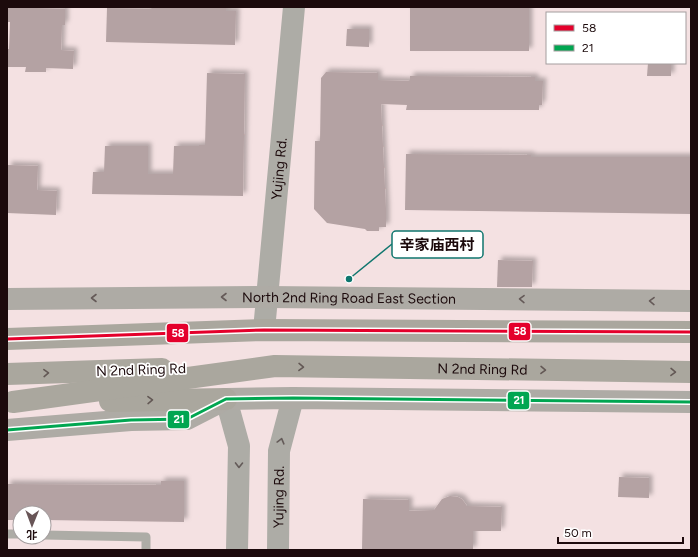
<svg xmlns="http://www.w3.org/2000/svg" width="698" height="557" viewBox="0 0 698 557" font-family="Figtree,'Noto Sans SC',sans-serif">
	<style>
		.building { fill: #b4a2a3; filter: url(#shadow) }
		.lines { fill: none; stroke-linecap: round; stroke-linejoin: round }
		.service { stroke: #adaca6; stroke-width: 9 }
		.tertiary { stroke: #adaca6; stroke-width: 22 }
		.secondary { stroke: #aeaba5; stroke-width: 22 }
		.trunk { stroke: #aaa79e; stroke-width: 22 }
		.bus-1-casing { stroke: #fff; stroke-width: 6 }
		.bus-2-casing { stroke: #fff; stroke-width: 6 }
		.bus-1 { stroke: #e4002b; stroke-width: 3 }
		.bus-2 { stroke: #00a651; stroke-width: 3 }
		.oneway { stroke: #655a58 }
		.oneway2 { stroke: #635855 }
		.oneway3 { stroke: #645b59 }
		.labels { text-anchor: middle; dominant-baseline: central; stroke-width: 3.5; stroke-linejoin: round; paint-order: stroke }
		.street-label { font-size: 14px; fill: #1c0a0c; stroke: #fff }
		.leader { fill: none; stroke: #0f766e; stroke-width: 1.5 }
		.callout-dot { fill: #0f766e; stroke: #fff; stroke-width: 1.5 }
		.callout { fill: #fff; stroke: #0f766e; stroke-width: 1.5 }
		.callout-label { font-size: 15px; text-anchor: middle; font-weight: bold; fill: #1c0a0c }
		.line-badge { stroke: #fff; stroke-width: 1.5 }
		.badge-label { font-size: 11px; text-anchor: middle; font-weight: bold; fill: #fff }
	</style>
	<defs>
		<filter id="shadow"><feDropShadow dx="3.5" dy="-3.5" stdDeviation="2" flood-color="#0004"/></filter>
	</defs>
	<rect width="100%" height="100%" fill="#f4e1e2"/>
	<g class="building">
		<path d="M7,7l58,2v16h-3l-1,25 13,1 -1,18 -27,-1v4h-21l1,-5h-19v-18h2l1,-27h-3z"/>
		<path d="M181,7h45v4h10l-1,34 -129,-3 1,-34 45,1v-1h29z"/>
		<rect x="410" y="7" width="119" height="44"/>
		<path d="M347,29h22v18l-23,-1z"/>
		<path d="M648,63h23v13h-24z"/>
		<path d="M326,72l52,1v7l32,1v-5l125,1v4h8l-1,24h-3v5h-133l1,-5 -26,-1 5,105v18h-7v4h-12l-2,-2 -38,-6 -13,-14 1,-68h5l1,-63z"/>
		<path d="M207,73l38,1 -2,122 -151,-2 1,-22h11l1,-26h43v28h25l1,-28h25v-1h6z"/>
		<path d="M406,154l125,1v2h160v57l-286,-4z"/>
		<path d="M8,165l30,1 -1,24 20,1 -1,24 -49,-2z"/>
		<path d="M498,260l35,1 -1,26h-35z"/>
		<path d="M619,477l30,1v20l-31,-1z"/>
		<path d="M161,481h23v41l-140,-2v-7h-24v7h-13v-36l154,1z"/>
		<path d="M450,496l8,1 4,2 5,7 35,1 -1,24h-28v19h-111l1,-51 46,1v11l25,-1 8,-11z"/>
	</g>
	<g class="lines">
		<g class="service">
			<path d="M7,534h13"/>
			<path d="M44,535l102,2v13"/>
		</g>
		<g class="tertiary">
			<path id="s1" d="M264,330l30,-323"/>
			<path d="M226,399l13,47 -2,104"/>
			<path id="s2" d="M278,550l1,-99 14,-53"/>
		</g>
		<g class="secondary">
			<path id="s3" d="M7,299l260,-2 424,4"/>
			<path d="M7,430l124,-10 56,-1 39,-20 67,-1 398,4"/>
		</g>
		<g class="trunk">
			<path d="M7,339l257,-9 427,2"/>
			<path d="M7,374l155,-5"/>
			<path d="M110,401l116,-2"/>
			<path id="s4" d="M13,402l262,-36 416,6"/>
		</g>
		<defs>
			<path id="bus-1" d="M7,339l257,-9 427,2"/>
			<path id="bus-2" d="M7,430l124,-10 56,-1 39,-20 67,-1 398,4"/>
		</defs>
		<use href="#bus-1" class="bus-1-casing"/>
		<use href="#bus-2" class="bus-2-casing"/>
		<use href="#bus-1" class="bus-1"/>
		<use href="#bus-2" class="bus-2"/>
	</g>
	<defs><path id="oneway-chevron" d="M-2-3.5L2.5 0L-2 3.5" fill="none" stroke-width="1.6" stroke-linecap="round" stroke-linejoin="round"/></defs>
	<g class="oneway">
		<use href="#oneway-chevron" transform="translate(224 297) rotate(180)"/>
		<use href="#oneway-chevron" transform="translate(94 298) rotate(180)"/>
		<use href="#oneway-chevron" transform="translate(522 299) rotate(-179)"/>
		<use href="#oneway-chevron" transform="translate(652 301) rotate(-179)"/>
	</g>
	<g class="oneway2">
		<use href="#oneway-chevron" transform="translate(301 367) rotate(1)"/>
		<use href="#oneway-chevron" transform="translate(543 370) rotate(1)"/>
		<use href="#oneway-chevron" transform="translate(673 372) rotate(1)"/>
		<use href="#oneway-chevron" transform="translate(46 373) rotate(-2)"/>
		<use href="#oneway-chevron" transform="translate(150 400) rotate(-1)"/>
	</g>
	<g class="oneway3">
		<use href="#oneway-chevron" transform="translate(281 441) rotate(-75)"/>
		<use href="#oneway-chevron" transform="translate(239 465) rotate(91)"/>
	</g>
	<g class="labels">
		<g class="street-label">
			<text stroke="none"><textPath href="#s1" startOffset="162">Yujing Rd.</textPath></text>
			<text stroke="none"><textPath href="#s3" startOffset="342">North 2nd Ring Road East Section</textPath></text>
			<text stroke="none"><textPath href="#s4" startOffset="472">N 2nd Ring Rd</textPath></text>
			<text transform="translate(141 370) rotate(-2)">N 2nd Ring Rd</text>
			<text stroke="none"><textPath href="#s2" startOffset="53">Yujing Rd.</textPath></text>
		</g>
	</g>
	<path class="leader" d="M349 279L392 244"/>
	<circle class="callout-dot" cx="349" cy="279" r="4"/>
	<rect class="callout" x="392" y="231" width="91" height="27" rx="4"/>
	<g class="callout-label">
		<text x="437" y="250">辛家庙西村</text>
	</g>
	<g class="line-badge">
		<rect x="508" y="322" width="23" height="19" rx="4" fill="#e4002b"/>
		<rect x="166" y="323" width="23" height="20" rx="4" fill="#e4002b"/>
		<rect x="507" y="391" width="23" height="19" rx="4" fill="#00a651"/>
		<rect x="167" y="410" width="23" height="19" rx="4" fill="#00a651"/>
	</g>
	<g class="badge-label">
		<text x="520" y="335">58</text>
		<text x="178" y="337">58</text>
		<text x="519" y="404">21</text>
		<text x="179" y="423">21</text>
	</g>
	<rect width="698" height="557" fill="none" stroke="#1c0a0c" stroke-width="16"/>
	<rect x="546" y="12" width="140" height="52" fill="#ffffff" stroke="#a49d9e"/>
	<rect x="554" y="25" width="20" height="6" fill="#e4002b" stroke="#a49d9e"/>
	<text x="582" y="32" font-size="12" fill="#1c0a0c">58</text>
	<rect x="554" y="45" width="20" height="6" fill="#00a651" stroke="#a49d9e"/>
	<text x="582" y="52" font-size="12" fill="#1c0a0c">21</text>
	<g transform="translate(32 525) rotate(181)"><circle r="19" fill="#ffffff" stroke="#a49d9e"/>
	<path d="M0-3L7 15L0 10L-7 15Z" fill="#685557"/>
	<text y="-6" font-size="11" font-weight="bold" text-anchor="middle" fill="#1c0a0c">北</text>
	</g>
	<path d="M558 537v6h125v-6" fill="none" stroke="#1c0a0c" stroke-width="2"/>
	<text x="564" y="537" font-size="12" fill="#1c0a0c" stroke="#ffffff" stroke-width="3" paint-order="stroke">50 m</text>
</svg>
